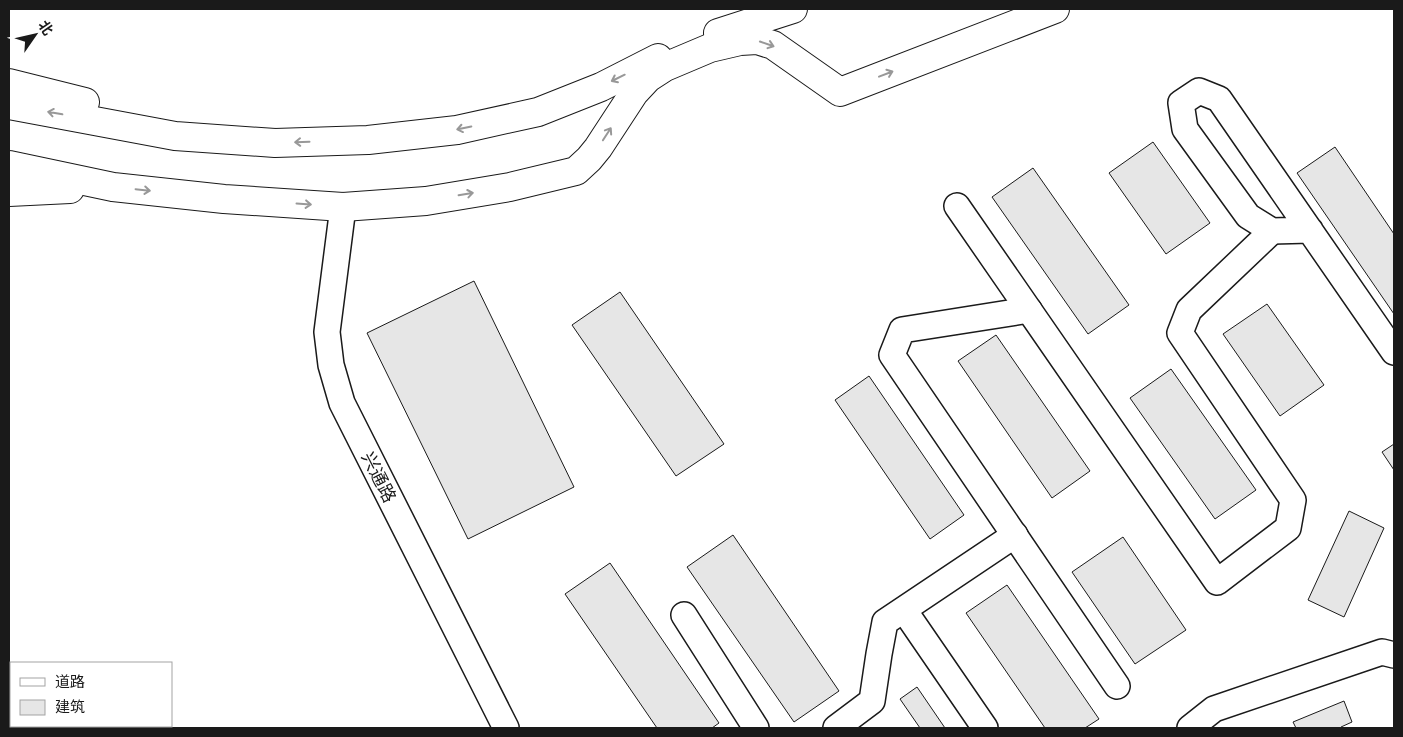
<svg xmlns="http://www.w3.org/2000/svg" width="1403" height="737" viewBox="0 0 1403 737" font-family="Quicksand,'Noto Sans SC',sans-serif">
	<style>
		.building { fill: #e6e6e6; stroke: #1a1a1a }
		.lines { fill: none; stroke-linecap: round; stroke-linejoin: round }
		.minor-casing { stroke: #1a1a1a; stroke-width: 28 }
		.major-casing { stroke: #1a1a1a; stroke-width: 30 }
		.minor { stroke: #fff; stroke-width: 25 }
		.major { stroke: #fff; stroke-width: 28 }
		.oneway { stroke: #989898 }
		.labels { text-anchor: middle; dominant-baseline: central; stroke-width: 4; stroke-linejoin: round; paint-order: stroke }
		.street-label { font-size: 18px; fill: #1a1a1a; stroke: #fff }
	</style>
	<rect width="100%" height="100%" fill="#fff"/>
	<g class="building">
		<path d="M1153,142l57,81 -44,31 -57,-81z"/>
		<path d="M1335,147l59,87v80l-97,-141z"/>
		<path d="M1033,168l96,137 -41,29 -96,-137z"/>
		<path d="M474,281l100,206 -106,52 -101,-206z"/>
		<path d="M620,292l104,152 -48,32 -104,-151z"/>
		<path d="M1267,304l57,81 -44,31 -57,-82z"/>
		<path d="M996,335l94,136 -38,27 -94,-137z"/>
		<path d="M1171,369l85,121 -41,29 -85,-121z"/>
		<path d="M869,376l95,139 -34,24 -95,-139z"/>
		<path d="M1394,444v26l-12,-18z"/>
		<path d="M1349,511l35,17 -40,89 -36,-17z"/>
		<path d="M733,535l106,156 -45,31 -107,-155z"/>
		<path d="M1123,537l63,93 -51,34 -63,-92z"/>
		<path d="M610,563l109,160 -7,5h-55l-92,-134z"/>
		<path d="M1007,585l92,134 -14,9h-40l-79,-115z"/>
		<path d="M917,687l28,41h-25l-20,-29z"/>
		<path d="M1344,701l8,21 -11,5 1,1h-46l-3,-6z"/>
	</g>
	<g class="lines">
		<defs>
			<g id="minor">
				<path d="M957,206l260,376 71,-54 5,-28 -113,-167 9,-23 83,-79"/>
				<path d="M343,207l-16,125 4,33 11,38 164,325"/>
				<path d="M1310,230l-38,1 -24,-15 -63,-87 -4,-26 18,-12 20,8 175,253"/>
				<path d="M1029,310l-127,20 -10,25 225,331"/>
				<path d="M904,610l81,118"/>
				<path d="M684,615l72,113"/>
				<path d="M836,728l36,-27 7,-47 6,-32 130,-87"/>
				<path d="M1190,728l24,-19 168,-57 12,3"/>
			</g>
			<g id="major">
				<path d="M718,33l75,-24"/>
				<path d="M9,83l76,19"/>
				<path d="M9,105l166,31 100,7 93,-3 89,-10 81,-18 63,-25 57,-29"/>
				<path d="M9,165l104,22 111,12 119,8 83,-6 84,-14 66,-16 13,-12 9,-11 36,-55 14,-15 17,-11 45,-19 30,-7 17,-1 16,5 67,47 215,-83"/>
				<path d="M9,192l61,-3"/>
			</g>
		</defs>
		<use href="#minor" class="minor-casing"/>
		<use href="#major" class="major-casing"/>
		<use href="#minor" class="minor"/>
		<use href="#major" class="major"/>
	</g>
	<defs><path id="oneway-shaft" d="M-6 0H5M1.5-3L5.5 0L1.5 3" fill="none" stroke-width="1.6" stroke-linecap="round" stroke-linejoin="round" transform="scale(1.25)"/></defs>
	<g class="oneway">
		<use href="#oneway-shaft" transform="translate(767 44) rotate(19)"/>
		<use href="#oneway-shaft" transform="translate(886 74) rotate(-21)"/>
		<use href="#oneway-shaft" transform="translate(618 78) rotate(154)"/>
		<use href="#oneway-shaft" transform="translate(55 113) rotate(-170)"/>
		<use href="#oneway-shaft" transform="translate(464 128) rotate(168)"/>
		<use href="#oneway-shaft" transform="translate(607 134) rotate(-57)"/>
		<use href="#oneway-shaft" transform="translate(302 142) rotate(178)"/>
		<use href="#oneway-shaft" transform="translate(143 190) rotate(6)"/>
		<use href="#oneway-shaft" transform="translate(466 194) rotate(-9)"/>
		<use href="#oneway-shaft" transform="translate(304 204) rotate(4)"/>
	</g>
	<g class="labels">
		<g class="street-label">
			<text transform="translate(379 477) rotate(63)">兴通路</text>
		</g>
	</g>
	<rect width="1403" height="737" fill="none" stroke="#1a1a1a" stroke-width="20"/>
	<rect x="10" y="662" width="162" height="65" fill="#ffffff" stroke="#a3a3a3"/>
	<rect x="20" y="678" width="25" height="8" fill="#ffffff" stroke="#a3a3a3"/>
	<text x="55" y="687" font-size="15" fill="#1a1a1a">道路</text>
	<rect x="20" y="700" width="25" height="15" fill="#e6e6e6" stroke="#a3a3a3"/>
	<text x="55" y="712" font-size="15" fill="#1a1a1a">建筑</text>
	<g transform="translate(35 35) rotate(56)" stroke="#ffffff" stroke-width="4" paint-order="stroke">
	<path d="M0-4L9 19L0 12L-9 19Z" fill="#1a1a1a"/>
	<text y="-8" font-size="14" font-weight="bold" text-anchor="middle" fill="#1a1a1a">北</text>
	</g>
</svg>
